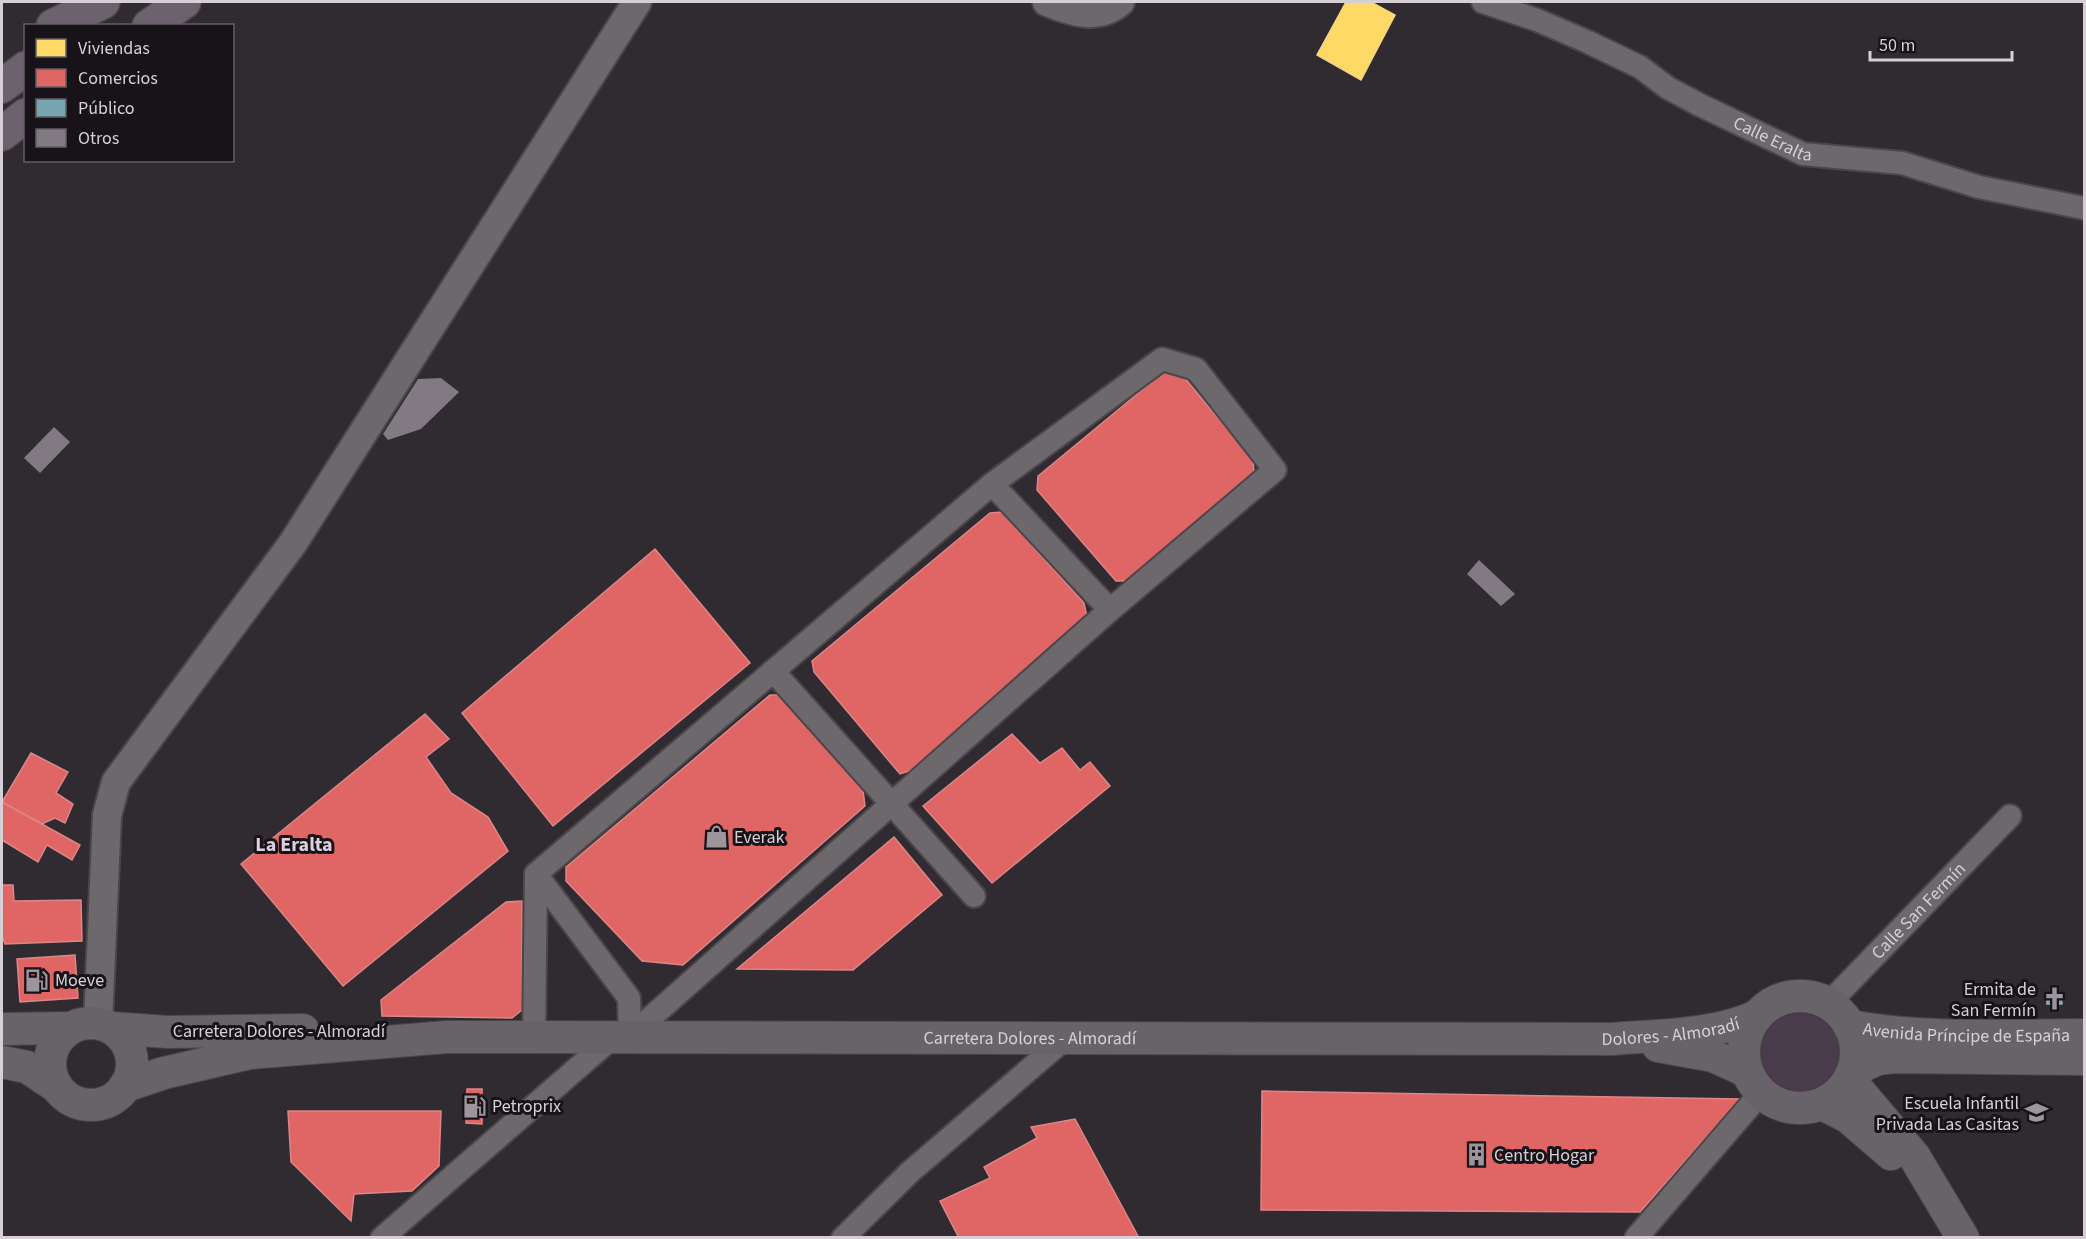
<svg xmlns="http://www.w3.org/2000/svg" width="2086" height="1239" viewBox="0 0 2086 1239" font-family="'Source Sans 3',sans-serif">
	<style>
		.green { fill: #4a3b4d }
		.homes { fill: #ffd966; stroke: #f3d688; stroke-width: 1.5 }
		.shops { fill: #e06666; stroke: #dd8688; stroke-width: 1.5 }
		.public { fill: #76a5af; stroke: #93b2bb; stroke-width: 1.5 }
		.building { fill: #817a82 }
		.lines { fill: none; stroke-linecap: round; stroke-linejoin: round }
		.minor-casing { stroke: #4a464a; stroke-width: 26 }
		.tertiary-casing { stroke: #4a464a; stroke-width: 32 }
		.secondary-casing { stroke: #4a464a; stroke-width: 34 }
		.motorway-casing { stroke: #4a464a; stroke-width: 36 }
		.minor { stroke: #6c686c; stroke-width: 22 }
		.tertiary { stroke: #6c686c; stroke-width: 28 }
		.secondary { stroke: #686269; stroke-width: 32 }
		.motorway { stroke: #6c626e; stroke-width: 33 }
		.labels { text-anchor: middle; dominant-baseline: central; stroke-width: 6; stroke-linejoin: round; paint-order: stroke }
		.street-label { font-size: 18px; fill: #d6d0d6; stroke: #171318 }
		.poi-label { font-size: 18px; fill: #d6d0d6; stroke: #171318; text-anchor: start }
		.neighbourhood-label { font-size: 20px; font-weight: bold; fill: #dbd0dd; stroke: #171318 }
	</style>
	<rect width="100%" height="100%" fill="#302b31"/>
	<circle class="green" cx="1800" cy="1052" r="39"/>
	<path class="homes" d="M1346,2h25l24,13 -34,65 -44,-25z"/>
	<g class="shops">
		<path d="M1165,371l18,5 70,84 1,12 -126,109h-12l-79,-91 1,-14z"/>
		<path d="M1002,512l82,91 3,14 -175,153 -12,4 -86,-102 -2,-11 178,-148z"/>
		<path d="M655,549l95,114 -197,163 -91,-113z"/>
		<path d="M770,695h10l83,95 2,16 -182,159 -41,-4 -76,-80v-14z"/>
		<path d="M425,714l24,25 -23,18 25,36 37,24 20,34 -165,135 -102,-122z"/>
		<path d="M1012,734l28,29 22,-15 18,22 10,-8 20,24 -118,97 -69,-77z"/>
		<path d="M31,753l37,19 -12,21 17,11 -8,19 -10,-5 -13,6 -40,-22z"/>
		<path d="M2,802l78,43 -8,15 -25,-15 -9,17 -36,-22z"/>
		<path d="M894,837l48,58 -89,75 -116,-1z"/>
		<path d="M2,885h11l1,16 67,-1 1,41 -77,3 -3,-8z"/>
		<path d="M522,901v109l-10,8 -130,-2 -1,-16 125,-98z"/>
		<path d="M75,955l3,43 -58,4 -3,-43z"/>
		<path d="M467,1089h15v35l-16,-1z"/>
		<path d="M1262,1091l478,8 -100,113 -379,-2z"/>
		<path d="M288,1111h153l-2,55 -27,25 -58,3 -3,27 -60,-59z"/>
		<path d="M1075,1119l64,119h-180l-19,-37 50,-23 -6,-11 53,-29 -6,-11z"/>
	</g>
	<path class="public" d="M2047,993h14l1,11h-15z"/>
	<g class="building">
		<path d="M441,378l18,14 -38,37 -33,11 -5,-6 35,-55z"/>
		<path d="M54,427l16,15 -30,31 -16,-15z"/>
		<path d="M1479,560l36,34 -14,12 -34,-32z"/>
	</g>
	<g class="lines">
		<defs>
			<g id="minor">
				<path id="s1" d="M1483,2l54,18 51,22 52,25 28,21 32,17 103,49 99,9 77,24 105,21"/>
				<path d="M992,484l118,126"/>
				<path d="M773,671l201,225"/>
				<path d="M536,874l93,124 1,38"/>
				<path id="s2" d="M1828,1004l182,-188"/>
				<path d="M534,1036l2,-162 456,-390 170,-125 34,10 79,101 -165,140 -480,426"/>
				<path d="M382,1238l231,-201"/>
				<path d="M843,1238l67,-66 157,-135"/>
				<path d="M1636,1238l125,-145"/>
			</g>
			<g id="tertiary">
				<path d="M1047,2c25,10 51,19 73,0"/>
				<path d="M98,1023l9,-208 9,-33 177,-239 344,-541"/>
			</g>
			<g id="secondary">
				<circle cx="1800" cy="1052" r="56"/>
				<circle cx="91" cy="1064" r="41"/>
				<path id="s3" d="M1849,1026c77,14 157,9 235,9"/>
				<path d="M111,1028l56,4 136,-2"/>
				<path d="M2,1029l69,-1"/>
				<path d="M1658,1046l55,10 33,15"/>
				<path d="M2,1062l25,5 30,20"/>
				<path d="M1853,1070l25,-11 16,-2 190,2"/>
				<path d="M1851,1075l7,15 56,66 49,82"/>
				<path id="s4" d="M125,1086l39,-13 86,-20 197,-16 1166,2c48,-4 99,-3 144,-23"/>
				<path d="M1822,1104l26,13 43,37"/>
			</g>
			<g id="motorway">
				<path d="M53,26l50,-24"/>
				<path d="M149,26l35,-24"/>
				<path d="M2,86l24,-18"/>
				<path d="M2,134l24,-19"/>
			</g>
		</defs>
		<use href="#minor" class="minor-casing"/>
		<use href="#tertiary" class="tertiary-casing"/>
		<use href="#secondary" class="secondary-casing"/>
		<use href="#motorway" class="motorway-casing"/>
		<use href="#minor" class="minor"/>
		<use href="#tertiary" class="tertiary"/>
		<use href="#secondary" class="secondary"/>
		<use href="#motorway" class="motorway"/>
	</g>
	<defs>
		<symbol id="shop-bare" viewBox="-9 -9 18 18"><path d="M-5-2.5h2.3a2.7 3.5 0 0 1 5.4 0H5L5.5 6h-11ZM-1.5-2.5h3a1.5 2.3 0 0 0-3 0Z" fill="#9c969c" stroke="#171318" stroke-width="2.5" paint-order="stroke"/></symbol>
		<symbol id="fuel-bare" viewBox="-9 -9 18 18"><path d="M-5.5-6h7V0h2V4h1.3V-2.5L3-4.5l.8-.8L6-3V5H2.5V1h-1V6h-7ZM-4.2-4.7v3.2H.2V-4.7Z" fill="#9c969c" stroke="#171318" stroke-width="2.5" paint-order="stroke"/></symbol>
		<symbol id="church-bare" viewBox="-9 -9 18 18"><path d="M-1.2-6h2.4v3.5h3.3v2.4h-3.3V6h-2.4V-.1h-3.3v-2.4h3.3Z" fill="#9c969c" stroke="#171318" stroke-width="2.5" paint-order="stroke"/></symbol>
		<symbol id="school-bare" viewBox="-9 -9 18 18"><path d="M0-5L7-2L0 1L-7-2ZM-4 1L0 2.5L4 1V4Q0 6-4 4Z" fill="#9c969c" stroke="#171318" stroke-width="2.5" paint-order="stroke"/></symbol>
		<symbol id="building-bare" viewBox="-9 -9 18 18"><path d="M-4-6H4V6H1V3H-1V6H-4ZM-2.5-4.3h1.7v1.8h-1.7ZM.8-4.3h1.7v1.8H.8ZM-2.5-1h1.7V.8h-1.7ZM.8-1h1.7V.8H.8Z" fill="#9c969c" stroke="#171318" stroke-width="2.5" paint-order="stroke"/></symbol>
	</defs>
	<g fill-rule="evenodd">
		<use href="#shop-bare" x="700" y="820" width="33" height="33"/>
		<use href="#fuel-bare" x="20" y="964" width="33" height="33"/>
		<use href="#church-bare" x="2038" y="982" width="33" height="33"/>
		<use href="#fuel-bare" x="458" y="1090" width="33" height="33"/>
		<use href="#school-bare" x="2020" y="1096" width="33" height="33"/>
		<use href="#building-bare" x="1460" y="1138" width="33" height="33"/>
	</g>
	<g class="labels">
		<g class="street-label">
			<text stroke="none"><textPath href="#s1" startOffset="322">Calle Eralta</textPath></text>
			<text stroke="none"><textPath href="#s2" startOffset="130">Calle San Fermín</textPath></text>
			<text x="279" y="1031">Carretera Dolores - Almoradí</text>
			<text stroke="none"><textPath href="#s4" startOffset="1551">Dolores - Almoradí</textPath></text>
			<text stroke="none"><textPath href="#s3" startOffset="118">Avenida Príncipe de España</textPath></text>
			<text stroke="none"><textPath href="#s4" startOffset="910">Carretera Dolores - Almoradí</textPath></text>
		</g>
		<g class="poi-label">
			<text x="734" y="837">Everak</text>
			<text x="55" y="980">Moeve</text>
			<text x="2036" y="989" text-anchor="end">Ermita de<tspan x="2036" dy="21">San Fermín</tspan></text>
			<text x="2019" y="1103" text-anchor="end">Escuela Infantil<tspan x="2019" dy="21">Privada Las Casitas</tspan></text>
			<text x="492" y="1106">Petroprix</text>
			<text x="1494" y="1155">Centro Hogar</text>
		</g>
		<g class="neighbourhood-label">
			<text x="294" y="845">La Eralta</text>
		</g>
	</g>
	<rect width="2086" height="1239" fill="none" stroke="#d6d0d6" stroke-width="6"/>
	<rect x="24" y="24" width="210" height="138" fill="#171318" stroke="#635f64" stroke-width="1.5"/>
	<rect x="36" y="39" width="30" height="18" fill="#ffd966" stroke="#635f64" stroke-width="1.5"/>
	<text x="78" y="54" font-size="18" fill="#d6d0d6">Viviendas</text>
	<rect x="36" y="69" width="30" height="18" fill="#e06666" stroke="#635f64" stroke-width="1.5"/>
	<text x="78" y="84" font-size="18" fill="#d6d0d6">Comercios</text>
	<rect x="36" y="99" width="30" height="18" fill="#76a5af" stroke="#635f64" stroke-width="1.5"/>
	<text x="78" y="114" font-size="18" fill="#d6d0d6">Público</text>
	<rect x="36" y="129" width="30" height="18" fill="#817a82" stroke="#635f64" stroke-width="1.5"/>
	<text x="78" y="144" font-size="18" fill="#d6d0d6">Otros</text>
	<path d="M1870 51v9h142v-9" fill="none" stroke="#d6d0d6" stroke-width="3"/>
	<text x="1879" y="51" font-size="18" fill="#d6d0d6" stroke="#171318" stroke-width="4.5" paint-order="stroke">50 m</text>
</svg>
